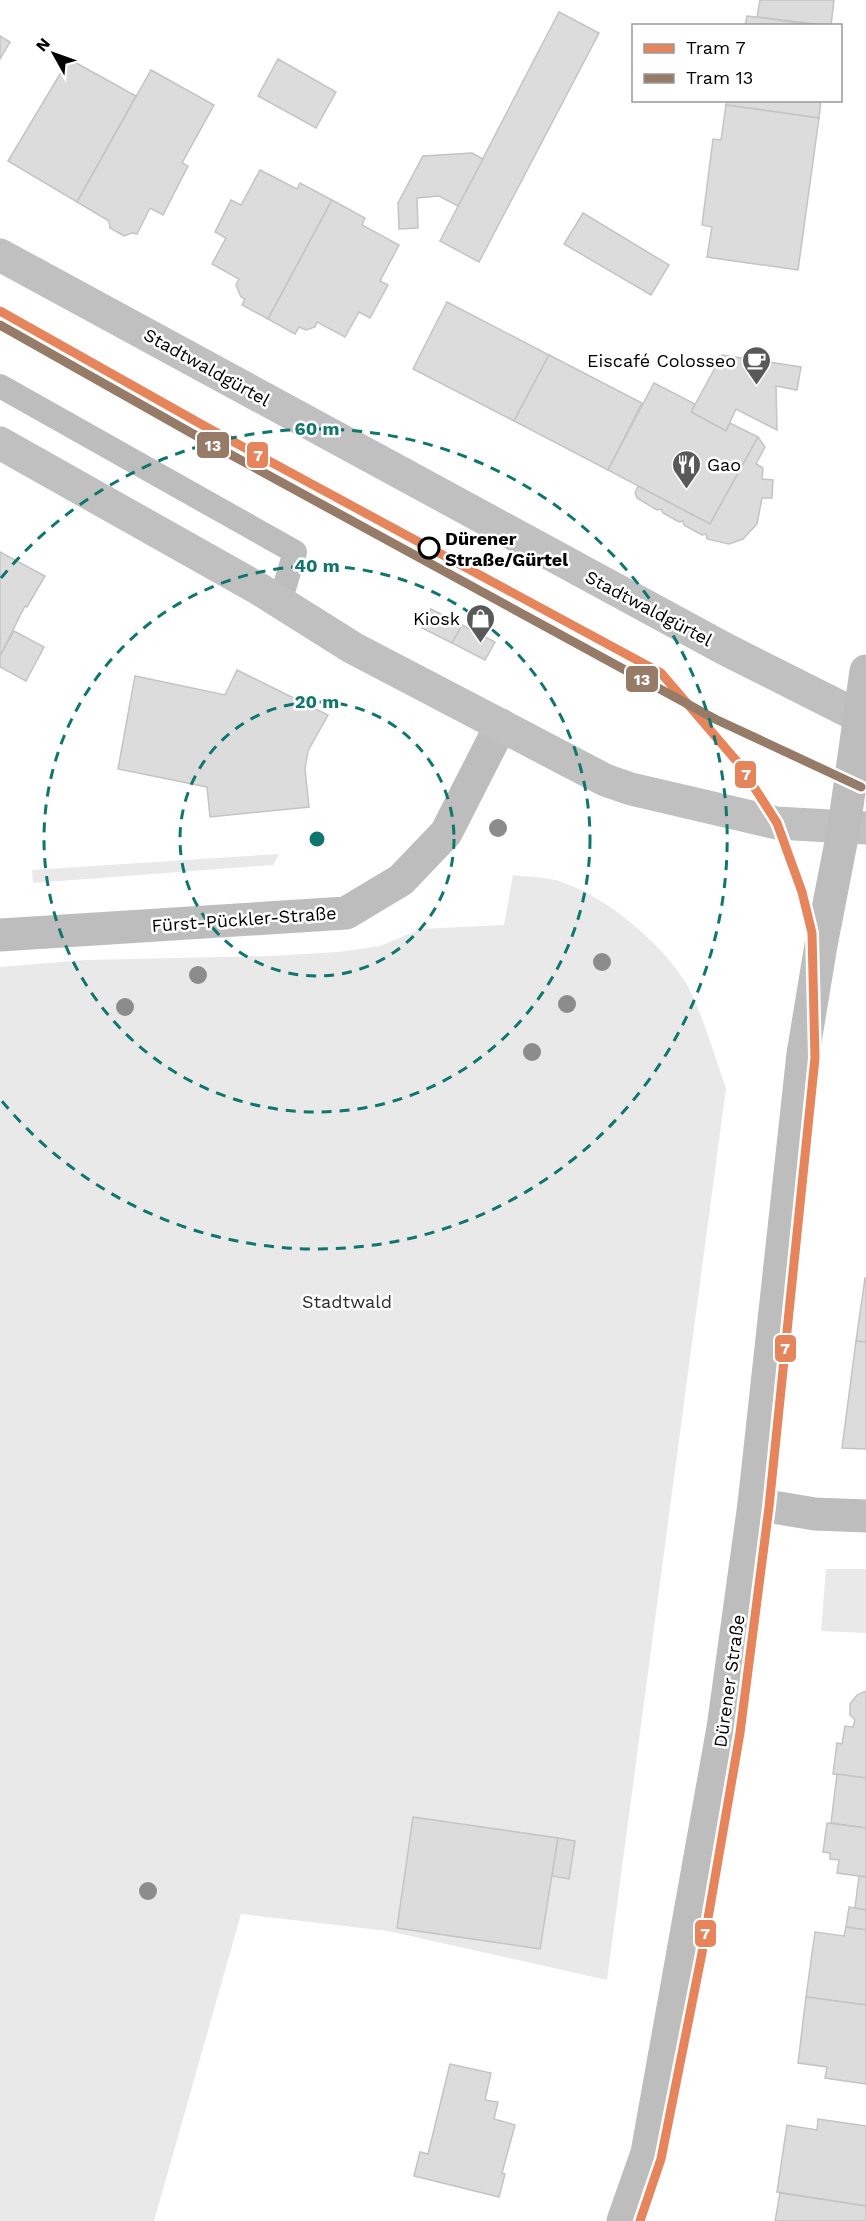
<svg xmlns="http://www.w3.org/2000/svg" width="866" height="2221" viewBox="0 0 866 2221" font-family="'Work Sans',sans-serif">
	<style>
		.green { fill: #e9e9e9 }
		.building { fill: #dcdcdc; stroke: #c4c4c4; stroke-width: 1.5 }
		.lines { fill: none; stroke-linecap: round; stroke-linejoin: round }
		.service { stroke: #bdbdbd; stroke-width: 24 }
		.minor { stroke: #bdbdbd; stroke-width: 33 }
		.secondary { stroke: #c0c0c0; stroke-width: 33 }
		.primary { stroke: #bdbdbd; stroke-width: 33 }
		.tram-1-casing { stroke: #fff; stroke-width: 14 }
		.tram-2-casing { stroke: #fff; stroke-width: 14 }
		.tram-1 { stroke: #e6855c; stroke-width: 9 }
		.tram-2 { stroke: #967b68; stroke-width: 9 }
		.tree { fill: #8c8c8c }
		.ring { fill: none; stroke: #0f766e; stroke-width: 3; stroke-dasharray: 10 8 }
		.stop-dot { fill: #fff; stroke: #000; stroke-width: 3 }
		.labels { text-anchor: middle; dominant-baseline: central; stroke-width: 5; stroke-linejoin: round; paint-order: stroke }
		.poi-label { font-size: 18px; fill: #000; stroke: #fff; text-anchor: end }
		.street-label { font-size: 18px; fill: #000; stroke: #fff }
		.stop-label { font-size: 18px; font-weight: bold; fill: #000; stroke: #fff; text-anchor: start }
		.park-label { font-size: 18px; fill: #2e2e2e; stroke: #fff }
		.centre { fill: #0f766e; stroke: #fff; stroke-width: 3 }
		.ring-label { font-size: 18px; text-anchor: middle; font-weight: bold; fill: #0f766e; stroke: #fff; stroke-width: 5; stroke-linejoin: round; paint-order: stroke }
		.line-badge { stroke: #fff; stroke-width: 2 }
		.badge-label { font-size: 16px; text-anchor: middle; font-weight: bold; fill: #fff }
	</style>
	<rect width="100%" height="100%" fill="#fff"/>
	<g class="green">
		<path d="M279,854l-6,11 -240,18 -1,-13z"/>
		<path d="M513,875c15,2 32,2 46,6 46,15 99,59 125,99 16,25 31,78 42,108l-119,892 -219,-49 -147,-17 -87,307h-154v-1254l86,-7 185,-4 67,-4 42,-6 41,-17 83,-4z"/>
		<path d="M826,1569h40v64l-45,-2z"/>
	</g>
	<g class="building">
		<path d="M760,0h74l-3,26 -74,-9z"/>
		<path d="M559,12l40,21 -120,229 -39,-21z"/>
		<path d="M747,16l9,1 63,9h-74z"/>
		<path d="M0,36l10,6 -10,17z"/>
		<path d="M69,59l67,37 -59,106 -69,-41z"/>
		<path d="M278,59l58,33 -20,36 -58,-32z"/>
		<path d="M151,70l63,35 -32,58 6,3 -25,49 -13,-7 -13,26 -5,-1 -8,3 -14,-8 -1,-7 -32,-19z"/>
		<path d="M727,100h94l-2,18 -93,-13z"/>
		<path d="M726,105l93,13 -21,152 -91,-13 5,-30 -10,-2 11,-86 8,1z"/>
		<path d="M472,153l11,6 -25,47 -19,-10 -22,2 1,30 -19,1 -1,-26 25,-47z"/>
		<path d="M260,170l37,19 3,-6 32,17 -64,119 -26,-14 3,-6 -4,-2 -5,-12 3,-6 -27,-15 14,-26 -11,-6 16,-32 10,5z"/>
		<path d="M332,200l33,18 -3,7 37,20 -19,36 8,4 -18,33 -11,-6 -14,25 -28,-15 -2,5 -9,3 -7,-3 -4,7 -27,-15z"/>
		<path d="M583,213l86,52 -18,30 -87,-51z"/>
		<path d="M447,302l102,53 -35,66 -101,-52z"/>
		<path d="M549,355l93,48 -34,67 -94,-49z"/>
		<path d="M722,355l79,12 -4,23 -21,-4 1,44 -41,-21 -10,22 -35,-19z"/>
		<path d="M654,383l41,21 -4,8 35,19 4,-8 28,14 -48,87 -102,-54z"/>
		<path d="M758,437l7,10 -9,17 7,4 -1,11 11,1 -1,18h-10l-5,26 -14,15 -14,5 -22,-5 -1,-5 -4,1 -18,-10 -1,-4 -4,1 -16,-9 -2,-4 -4,1 -20,-12 -2,-5 3,-7 72,38z"/>
		<path d="M0,552l45,24 -18,31 -2,-1 -25,50z"/>
		<path d="M431,609l31,16 -10,18 -30,-15z"/>
		<path d="M462,625l33,17 -10,18 -33,-17z"/>
		<path d="M14,631l30,16 -18,34 -26,-14v-11z"/>
		<path d="M237,670l91,45 -20,36 -3,18 4,38 -99,10 -3,-30 -89,-18 17,-93 90,19z"/>
		<path d="M865,1278l1,1v63l-10,-1z"/>
		<path d="M856,1341l10,1v107l-24,-1z"/>
		<path d="M866,1691v87l-33,-4 4,-31 5,1 3,-18 8,1 2,-7 -5,-5v-11l7,-9z"/>
		<path d="M837,1774l29,4v50l-35,-5z"/>
		<path d="M413,1817l145,21 -18,111 -143,-21z"/>
		<path d="M827,1823l39,5v49l-29,-4 2,-13 -9,-1v-6l-7,-1z"/>
		<path d="M558,1838l17,3 -6,38 -17,-3z"/>
		<path d="M859,1876l7,1v33l-11,-2z"/>
		<path d="M849,1907l17,3v20l-20,-3z"/>
		<path d="M846,1927l20,3v75l-60,-8 9,-65 29,4z"/>
		<path d="M806,1997l60,8v79l-41,-6 2,-11 -29,-4z"/>
		<path d="M450,2064l41,9 -6,27 13,2 -4,17 21,6 -13,48 3,1 -6,23 -85,-21 6,-24 8,2z"/>
		<path d="M818,2119l48,7v80l-89,-14 10,-67 30,5z"/>
		<path d="M780,2193l86,13v15h-91z"/>
	</g>
	<g class="lines">
		<path class="service" d="M0,386l295,166 -15,50"/>
		<g class="minor">
			<path d="M0,935l346,-22 55,-33 45,-47 55,-108"/>
			<path d="M754,1504l61,10 51,2"/>
		</g>
		<g class="secondary">
			<path d="M0,255l725,394 141,71"/>
			<path d="M0,443l259,146 94,59 252,132 26,9 146,34 89,5"/>
		</g>
		<path class="primary" d="M623,2221l24,-68 76,-425 31,-224 49,-450 18,-109 23,-118 22,-156"/>
		<defs>
			<path id="tram-1" d="M0,311l208,117 453,245 79,92 37,58 25,69 10,41 3,125 -46,449 -29,226 -38,220 -41,206 -21,62"/>
			<path id="tram-2" d="M0,325l202,114 513,280 146,68"/>
		</defs>
		<use href="#tram-1" class="tram-1-casing"/>
		<use href="#tram-2" class="tram-2-casing"/>
		<use href="#tram-1" class="tram-1"/>
		<use href="#tram-2" class="tram-2"/>
	</g>
	<g class="tree">
		<circle cx="498" cy="828" r="9"/>
		<circle cx="602" cy="962" r="9"/>
		<circle cx="198" cy="975" r="9"/>
		<circle cx="567" cy="1004" r="9"/>
		<circle cx="125" cy="1007" r="9"/>
		<circle cx="532" cy="1052" r="9"/>
		<circle cx="148" cy="1891" r="9"/>
	</g>
	<g class="ring">
		<circle cx="317" cy="839" r="137"/>
		<circle cx="317" cy="839" r="273"/>
		<path d="M1 578A410 410 0 1 1 1 1100"/>
	</g>
	<defs>
		<symbol id="cafe-pin" viewBox="-11 -11 22 30"><path d="M0 17L-7.5 6A9.5 9.5 0 1 1 7.5 6Z" fill="#595959" stroke="#fff"/><path d="M-5.5-4.5H6V0H3Q3 3.5 0 3.5H-2.5Q-5.5 3.5-5.5 0ZM3-3.2v2h1.7v-2ZM-6 4.5H4V6H-6Z" fill="#fff"/></symbol>
		<symbol id="restaurant-pin" viewBox="-11 -11 22 30"><path d="M0 17L-7.5 6A9.5 9.5 0 1 1 7.5 6Z" fill="#595959" stroke="#fff"/><path d="M-5-6h1v4h1v-4h1v4h1v-4h1v5L-1.5 .5V6h-2V.5L-5-1ZM5-6V6H3V1.5H1.5Q1.5-4 5-6Z" fill="#fff"/></symbol>
		<symbol id="shop-pin" viewBox="-11 -11 22 30"><path d="M0 17L-7.5 6A9.5 9.5 0 1 1 7.5 6Z" fill="#595959" stroke="#fff"/><path d="M-5-2.5h2.3a2.7 3.5 0 0 1 5.4 0H5L5.5 6h-11ZM-1.5-2.5h3a1.5 2.3 0 0 0-3 0Z" fill="#fff"/></symbol>
	</defs>
	<g fill-rule="evenodd">
		<use href="#cafe-pin" x="740" y="344" width="33" height="45"/>
		<use href="#restaurant-pin" x="670" y="448" width="33" height="45"/>
		<use href="#shop-pin" x="464" y="602" width="33" height="45"/>
	</g>
	<circle class="stop-dot" cx="429" cy="548" r="10"/>
	<g class="labels">
		<g class="poi-label">
			<text x="736" y="360">Eiscafé Colosseo</text>
			<text x="707" y="464" text-anchor="start">Gao</text>
			<text x="460" y="618">Kiosk</text>
		</g>
		<g class="street-label">
			<text transform="translate(207 367) rotate(29)">Stadtwaldgürtel</text>
			<text transform="translate(649 608) rotate(28)">Stadtwaldgürtel</text>
			<text transform="translate(244 919) rotate(-4)">Fürst-Pückler-Straße</text>
			<text transform="translate(729 1681) rotate(-82)">Dürener Straße</text>
		</g>
		<g class="stop-label">
			<text x="445" y="538">Dürener<tspan x="445" dy="21">Straße/Gürtel</tspan></text>
		</g>
		<g class="park-label">
			<text x="347" y="1301">Stadtwald</text>
		</g>
	</g>
	<circle cx="317" cy="839" r="9" class="centre"/>
	<g class="ring-label">
		<text x="317" y="435">60 m</text>
		<text x="317" y="572">40 m</text>
		<text x="317" y="708">20 m</text>
	</g>
	<g class="line-badge">
		<rect x="196" y="431" width="34" height="28" rx="6" fill="#967b68"/>
		<rect x="246" y="441" width="23" height="28" rx="6" fill="#e6855c"/>
		<rect x="625" y="665" width="34" height="28" rx="6" fill="#967b68"/>
		<rect x="734" y="760" width="23" height="29" rx="6" fill="#e6855c"/>
		<rect x="774" y="1334" width="23" height="29" rx="6" fill="#e6855c"/>
		<rect x="694" y="1919" width="23" height="29" rx="6" fill="#e6855c"/>
	</g>
	<g class="badge-label">
		<text x="213" y="451">13</text>
		<text x="258" y="461">7</text>
		<text x="642" y="685">13</text>
		<text x="746" y="780">7</text>
		<text x="785" y="1354">7</text>
		<text x="705" y="1939">7</text>
	</g>
	<rect x="632" y="24" width="210" height="78" fill="#ffffff" stroke="#999999" stroke-width="1.5"/>
	<rect x="644" y="44" width="30" height="9" fill="#e6855c" stroke="#999999" stroke-width="1.5"/>
	<text x="686" y="54" font-size="18" fill="#000000">Tram 7</text>
	<rect x="644" y="74" width="30" height="9" fill="#967b68" stroke="#999999" stroke-width="1.5"/>
	<text x="686" y="84" font-size="18" fill="#000000">Tram 13</text>
	<g transform="translate(54 54) rotate(310)" stroke="#ffffff" stroke-width="4.5" paint-order="stroke">
	<path d="M0-4.5L10 22L0 15L-10 22Z" fill="#000000"/>
	<text y="-9" font-size="16" font-weight="bold" text-anchor="middle" fill="#000000">N</text>
	</g>
</svg>
